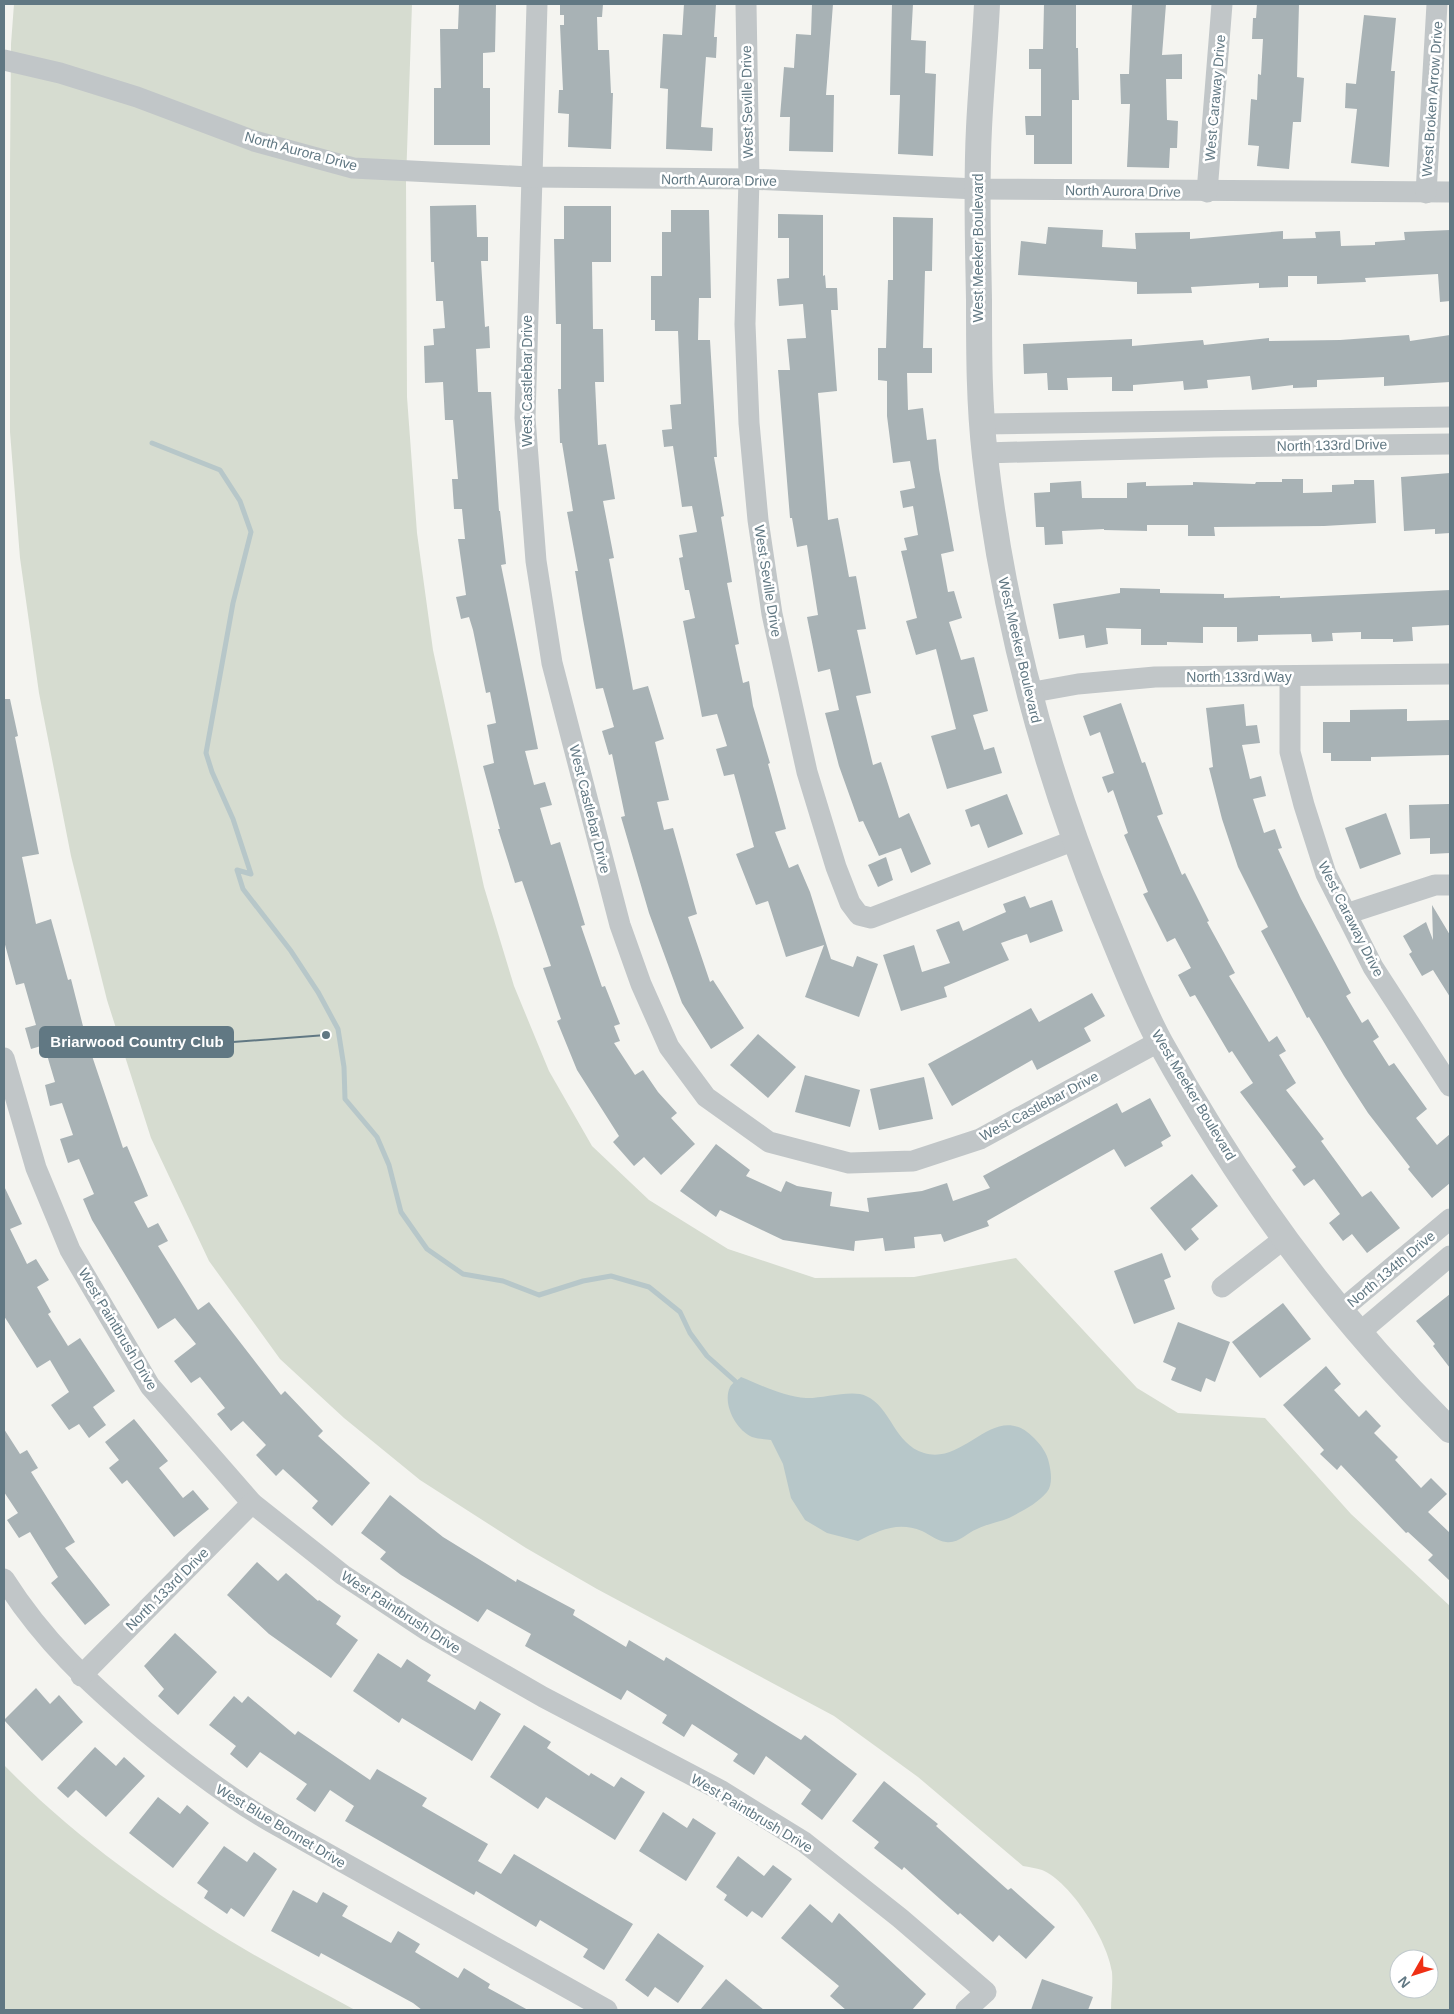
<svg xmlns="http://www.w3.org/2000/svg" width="1454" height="2014" viewBox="0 0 1454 2014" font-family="Helvetica,sans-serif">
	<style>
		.green { fill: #d6dcd0; fill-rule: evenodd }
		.water { fill: #b7c7c9 }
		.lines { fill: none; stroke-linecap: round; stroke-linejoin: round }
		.stream { stroke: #b7c7c9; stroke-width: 5 }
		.building { fill: #a8b2b5 }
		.minor { stroke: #c1c6c8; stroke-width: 21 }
		.tertiary { stroke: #c1c6c8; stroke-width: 26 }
		.labels { text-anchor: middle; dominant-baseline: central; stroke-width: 5; stroke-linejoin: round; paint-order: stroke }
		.street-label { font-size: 14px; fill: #617883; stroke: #fff }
		.leader { fill: none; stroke: #617883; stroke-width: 2 }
		.callout-dot { fill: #617883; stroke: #fff; stroke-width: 2 }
		.callout { fill: #617883; stroke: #617883; stroke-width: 2 }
		.callout-label { font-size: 15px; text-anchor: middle; font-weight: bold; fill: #fff }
	</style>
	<rect width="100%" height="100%" fill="#f4f4f0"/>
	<g class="green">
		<path d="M14,4h398l-6,177 1,216 10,136 16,117 51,237 30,99 35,85 43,75 57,54 79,49 87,29 99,-1 102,-19 121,130 41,25 87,5 86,96 99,92v404h-339c0,-12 2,-26 1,-38 -4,-31 -41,-90 -70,-102 -6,-2 -13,-3 -19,-4l-105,-89 -84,-61 -237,-127 -71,-41 -106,-68 -76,-62 -64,-59 -71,-98 -58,-123 -44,-138 -36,-144 -32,-163 -19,-135 -10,-126v-267l1,-121zM1399,1959h30v30h-30z"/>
		<path d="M4,1765c66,68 145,125 225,175 41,25 84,47 126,70h-351z"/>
	</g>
	<path class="water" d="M741,1377c20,8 43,20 65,21 15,1 46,-9 60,-2 25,11 28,48 58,57 42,13 71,-55 110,-15 7,7 13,15 15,25 2,9 4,21 -2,29 -10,12 -25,19 -38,26 -10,4 -22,6 -32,11 -10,4 -19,15 -31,13 -8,-1 -16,-7 -24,-11 -24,-10 -42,-1 -64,10l-31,-8 -22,-13 -14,-22 -8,-34 -12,-24c-6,-1 -13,-1 -19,-3 -16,-7 -30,-33 -22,-50 2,-4 8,-7 11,-10z"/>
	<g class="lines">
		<path class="stream" d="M152,443l68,27 20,31 11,31 -18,71 -27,150 6,19 21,47 18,55 -14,-4 6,19 48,62 27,41 20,37 6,38 1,32 32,38 12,28 12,47 26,37 36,25 40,7 36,14 44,-14 28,-5 38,11 31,25 10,21 17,23 28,25"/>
	</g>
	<g class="building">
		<path d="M459,4h37l-1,48 -12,1v35h7v57h-56v-57h7l-1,-59h18z"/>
		<path d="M560,4h43l-1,13h-5l1,33h11l2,43h2l-2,56 -43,-2 1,-33 -11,-1 1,-23h4l-3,-65h4v-10h-4z"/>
		<path d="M684,4h32l-2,33h3l-1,21 -10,-1 -5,70 12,1 -1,23 -46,-2 2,-60 -8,-1 3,-54 19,1z"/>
		<path d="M812,4h21l-7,91h8l-1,57 -44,-1 1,-34h-10l4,-50 10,1 2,-34 15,1z"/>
		<path d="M892,4h21l-2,36 15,1 -1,32 11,1 -3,82 -35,-2 2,-59h-10z"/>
		<path d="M1044,4h32v44h2l1,52h-7v64h-38v-29h-8l-1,-19h16v-47h-12v-20h14z"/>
		<path d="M1132,4h34l-4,51 20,-1v25h-16l1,41 11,1 -1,27h-7l-1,20 -42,-1 3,-63h-9l-1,-30h9z"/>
		<path d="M1257,4h42l-2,73 7,1 -3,44h-8l-4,47 -32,-3 2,-20 -11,-1 3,-46 6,1 1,-26 3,1 2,-36h-11l1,-21h3z"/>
		<path d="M1364,15l32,3 -5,53h4l-6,96 -38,-4 6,-54 -12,-1 1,-25 10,1z"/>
		<path d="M476,205l1,32h11v24h-7l4,66 4,-1 1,22 -14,1 2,43h13l8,119h1l6,53 -5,1 37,184 -13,2 9,34 11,-3 7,23 -12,3 11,37 9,-3 25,83 -4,1 21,61 3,-1 15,38 -6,2 6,15 -6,2 21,32 8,-5 15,22 19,21 -6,5 24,26 -34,31 -17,-18 -10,9 -21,-24 6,-6 -42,-66 -20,-49 4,-2 -18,-51 8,-2 -29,-85 -7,2 -17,-54h2l-17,-63 11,-3 -7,-38 9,-2 -6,-31 -4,1 -13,-63 -4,-13 -8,2 -5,-22 10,-2 -8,-56h7l-3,-30h-8l-2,-30h6l-5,-59h-8l-2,-38 -18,1 -1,-37 10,-1 -1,-16 12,-1 -2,-27h-7l-2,-39h-3l-1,-56z"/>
		<path d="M564,206h47v56h-19l1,67h10l1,53h-9l3,63 8,-1 9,55 -12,2 11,57 -5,1 24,131 15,-4 16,53 -9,3 14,58 -12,2 7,28 9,-2 24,86 -9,3 22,65 3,-2 31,48 -33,21 -29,-46 -33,-90 -28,-96 4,-1 -13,-62 -3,1 -7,-24 12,-4 -11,-39 -7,1 -13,-70 -8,-48h3l-11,-59 6,-1 -11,-68h-2l-2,-54h3v-65h-5l-2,-85h10z"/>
		<path d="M671,210h38l2,88h-12l-1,42h12l7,117h-3l10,59 -3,1 11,65 -5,1 12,61 -4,1 8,38 6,-2 4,25 17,57 -2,1 18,65 -11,3 14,36 9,-4 12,28 21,67 22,8 4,-11 21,8 -19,53 -54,-20 19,-52 -38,12 -18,-56 -12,4 -20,-51 18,-7 -20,-73 -10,2 -8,-27 11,-3 -10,-32 -15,3 -19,-96 12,-3 -6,-28h-4l-6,-32 4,-1 -4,-22 18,-3 -5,-26 -10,1 -9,-61 -9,1 -2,-17 10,-1 -2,-24 11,-1 -3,-73h-23v-11h-4v-44h11v-44h9z"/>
		<path d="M778,214l45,1v61l2,-1 1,13h11l1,22h-7l6,81 -19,2 10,127 10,-2 11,59 7,-1 10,53 -9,1 14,63 -15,3 17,69 8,-3 18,56 10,-5 22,51 -20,9 -10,-25 -22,8 -16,-35 -4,1 -20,-56 -14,-53 14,-3 -9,-41 -12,3 -11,-55 11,-2 -11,-70 -10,2 -5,-29h-2l-12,-148h12l-3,-31 19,-1 -3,-34 -24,2 -2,-27 12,-1v-40h-11z"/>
		<path d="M893,217l40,1 -1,53h-7l-2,77h9v25h-25l1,37 15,-2 4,32 9,-1 3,30 15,82 -13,3 7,38 6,-1 8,27 -13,4 12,38 13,-3 14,54 -15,4 11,35 10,-3 8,26 -55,16 -16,-53 25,-7 -20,-80 -20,6 -10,-34 11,-3 -16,-67 6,-1 -3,-12 14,-3 -5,-29 -10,2 -3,-17 15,-3 -5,-27 -17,2 -6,-47v-35l-9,-1v-32h8l2,-68h5z"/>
		<path d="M1048,227l55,3 -1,17 34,2 -1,-16 55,-1v7l93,-8v8l33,-1 -1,-6 25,-1 1,15 34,-1v-3l30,-2 -1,-8 46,-2v71l-10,1 -2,-28 -73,4 1,4 -49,2v-8h-29v11l-29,1v-5l-68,4 1,6 -55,1v-12l-119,-7 3,-34 25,3z"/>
		<path d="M1409,335l1,6 40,-6v47l-66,4v-9l-21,1 -46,2v7l-24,1v-3l-41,5 -2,-14 -43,4 1,8 -24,2 -1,-9 -50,4v6h-21v-14l-45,1 1,12h-20l-1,-17 -23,1 -1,-30 109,-5v7l71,-6 1,5 65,-7v3l71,-1z"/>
		<path d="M1450,473v60l-15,1v-5l-31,2 -3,-54z"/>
		<path d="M1282,479h21v14l29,-1v-7l22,-1v-4h20l2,43 -52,3 -110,1 1,9h-27v-11h-41v6l-43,-1v-1l-42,2 1,13 -18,1 -1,-18h-8l-2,-34 16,-1v-9l31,-2 1,17h45v-15l19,-1v4l47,-1v-3l62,2 1,-2h26z"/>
		<path d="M1120,588l40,1v4l64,1v4l56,-2v2l170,-8v35l-38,2 1,14 -20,1v-3h-32v-7l-29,1 1,8 -21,1 -1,-8 -53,1v6l-21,1v-15h-34v16l-36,-1v3h-26v-16l-35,-1 2,16 -22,4 -2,-13 -25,4 -6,-35 67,-11z"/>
		<path d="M4,699h6l8,37 -3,1 24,117 -17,3 14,67 15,-5 17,61 3,-1 15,59 37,110 4,-2 21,50 -14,6 14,26 10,-5 10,18 -10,5 40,64 11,-8 72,93 4,-4 38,40 -5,5 52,47 -38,43 -20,-18 6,-7 -35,-32 -7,7 -20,-21 10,-10 -23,-24 -12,10 -14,-17 8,-6 -25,-31 -9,6 -17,-22 22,-17 -21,-26 -17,11 -66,-109 -9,-21 11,-5 -15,-35 -11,4 -8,-24 13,-4 -11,-32 -12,3 -5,-21 10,-3 -11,-37 -13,4 -6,-21 11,-3 -12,-42 -8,2 -12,-44z"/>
		<path d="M1121,703l21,60 3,-1 18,52 -6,2 25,59 3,-2 24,48 -2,1 28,51 -6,3 40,66 8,-6 9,15 -7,4 17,28 -10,7 38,49 -3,2 41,56 9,-6 29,37 -33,25 -15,-19 -9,7 -14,-18 11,-9 -26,-35 -10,7 -12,-16 4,-3 -56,-75 13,-9 -21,-32 -3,2 -34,-58 -5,2 -12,-22 13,-7 -16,-30 -8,4 -24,-48 5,-2 -24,-57 4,-2 -15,-43 -5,3 -6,-16 12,-4 -14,-41 -10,4 -7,-20z"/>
		<path d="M1244,704l2,22 11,-1 3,18 -18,2 8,34 11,-3 5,20 -13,3 11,34 11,-4 7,19 -4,1 23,50 50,94 -5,3 16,27 6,-4 11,18 -6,4 16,25 5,-3 33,46 -11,9 21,27 13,-11v49l-18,15 -24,-29 2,-2 -42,-54 -24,-37 -35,-59 -2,1 -46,-87 7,-4 -30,-60 -16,-48 -13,-51 4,-1 -7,-59z"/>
		<path d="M1407,709v12l43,-1v35l-79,2v4h-40v-8h-8v-31h27v-12z"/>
		<path d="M1007,794l16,40 -35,14 -9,-24 -8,3 -6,-17z"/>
		<path d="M1449,804l1,49 -20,1v-16l-20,1 -1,-34z"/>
		<path d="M1386,813l15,41 -41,15 -15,-41z"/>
		<path d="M886,857l7,23 -15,7 -10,-22z"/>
		<path d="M1025,896l5,12 22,-8 11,31 -33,12 -3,-9 -26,9 8,17 -65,27 3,10 -46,14 -18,-56 31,-10 8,27 28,-9 -14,-33 23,-9 4,10 43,-19 -3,-8z"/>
		<path d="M1432,905l18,30v62l-17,-27 -11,6 -13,-22 3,-2 -9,-16 23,-14 7,18z"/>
		<path d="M1092,993l13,23 -21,12 7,13 -54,29 -5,-10 -80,46 -24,-42 103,-56 8,14z"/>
		<path d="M758,1034l38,33 -28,31 -38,-33z"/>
		<path d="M805,1075l55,15 -10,37 -55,-15z"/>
		<path d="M924,1077l9,42 -54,11 -9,-41z"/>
		<path d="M1150,1098l21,38 -10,6 2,4 -38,21 -11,-18 -127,72 2,5 -45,16 -3,-8 -27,3 1,11 -30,3 -2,-13 -28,3 -1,10 -71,-11 -63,-30 -4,7 -36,-26 36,-47 34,26 -4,6 35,16 5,-11 11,5 35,6 -2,14 39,6 -2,-14 55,-7 25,-8 6,18 37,-13 -7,-12 134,-73 5,10z"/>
		<path d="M1192,1174l26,32 -27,23 8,10 -14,12 -35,-43z"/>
		<path d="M4,1186l18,38 -12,5 17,35 9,-5 13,21 -12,7 14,25 -3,2 20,32 12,-8 35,53 -22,16 13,18 -17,13 -10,-14 -10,6 -18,-25 18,-13 -19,-32 -13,8 -33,-52z"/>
		<path d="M1162,1253l9,24 -7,3 11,29 -41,15 -20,-53z"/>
		<path d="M1450,1294v74l-17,-22 2,-2 -19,-23z"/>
		<path d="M1283,1303l28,36 -51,39 -28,-36z"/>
		<path d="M1178,1322l52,20 -15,40 -9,-4 -5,14 -30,-12 5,-12 -13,-6z"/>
		<path d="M1326,1366l15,18 -7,6 25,27 7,-7 15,16 -7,7 24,24 -3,3 26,28 10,-10 16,16 -19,18 22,21v48l-22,-21 5,-5 -25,-23 -2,1 -65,-68 -4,5 -17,-16 4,-4 -41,-45z"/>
		<path d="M134,1419l34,42 -9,7 24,30 10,-8 16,19 -35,28 -47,-57 -5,4 -13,-16 10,-8 -14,-18z"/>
		<path d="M4,1429l16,25 7,-4 11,18 -7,4 44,70 -10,6 45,57 -25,20 -34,-42 7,-6 -28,-45 -11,6 -12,-18 11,-7 -14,-21z"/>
		<path d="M390,1495l53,42 73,45 1,-3 58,31 -2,5 53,32 3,-7 35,21 2,-4 135,83 4,-5 52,39 -35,46 -21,-16 10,-14 -45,-34 -12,19 -21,-14 5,-7 -46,-30 -8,13 -22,-14 5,-8 -40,-25 -6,10 -96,-54 6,-12 -44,-25 -9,13 -77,-47 -21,-16 6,-7 -25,-19z"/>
		<path d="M257,1562l21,19 8,-8 32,28 1,-1 22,16 -5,8 22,16 -27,38 -62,-44 -42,-39z"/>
		<path d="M175,1633l42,39 -39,43 -20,-19 6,-7 -20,-23z"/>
		<path d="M378,1653l23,15 6,-9 24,16 -4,6 48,29 5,-9 21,13 -29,47 -70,-43 -3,5 -46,-32z"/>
		<path d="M36,1688l14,16 9,-9 24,27 -41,39 -38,-41z"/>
		<path d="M234,1696l8,7 6,-7 47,39 3,-4 72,49 7,-11 50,29 -5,8 66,38 -10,17 23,13 13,-20 119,70 -29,46 -21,-13 5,-8 -48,-29 -4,7 -60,-36 -2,4 -129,-74 9,-15 -24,-16 -15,22 -19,-13 11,-15 -47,-32 -13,16 -17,-14 6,-8 -27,-21z"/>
		<path d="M524,1725l27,17 -4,6 42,28 2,-3 23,14 7,-10 24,15 -30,48 -69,-43 -8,12 -48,-32z"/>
		<path d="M95,1747l21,19 8,-9 21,19 -39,41 -30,-27 -8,8 -11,-10z"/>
		<path d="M884,1781l54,43 -2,2 72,64 3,-2 44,39 -29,32 -27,-24 -6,7 -33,-29 -2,2 -54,-48 -2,3 -28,-22 5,-6 -27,-21z"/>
		<path d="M158,1797l22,17 7,-9 22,18 -36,45 -44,-35z"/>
		<path d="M663,1812l24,16 6,-10 23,15 -30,48 -47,-30z"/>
		<path d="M224,1846l23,16 7,-10 23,17 -33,48 -13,-9 -4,6 -23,-16 4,-7 -11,-8z"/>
		<path d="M738,1856l26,20 9,-11 19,14 -30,39 -10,-7 -5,6 -23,-17 3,-5 -11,-8z"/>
		<path d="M293,1890l24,13 6,-11 25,14 -6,10 49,27 7,-12 22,13 -5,8 43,26 6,-10 26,16 -2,4 40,22h-106l-9,-7 -92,-50 -2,4 -48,-26z"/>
		<path d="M810,1904l22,19 7,-10 87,81 -14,16h-66l-16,-14 9,-10 -58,-48z"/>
		<path d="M658,1933l46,33 -26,37 -23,-16 -7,10 -23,-17z"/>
		<path d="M726,1979l38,31h-64z"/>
		<path d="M1042,1979l51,18 -5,13h-57z"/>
	</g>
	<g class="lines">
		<g class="minor">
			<path d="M537,4l-12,414 11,143 16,102 68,262 21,59 28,63 37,50 63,45 80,21 64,-2 67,-22 180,-98"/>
			<path d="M746,4l3,175 -4,145 4,99 9,97 14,94 35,158 29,95 14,36 9,12 12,3 204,-78"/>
			<path d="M4,60l56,13 77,24 117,44 99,27 177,9 219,2 228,10 473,3"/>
			<path d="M1207,192l15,-188"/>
			<path d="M1426,193l11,-189"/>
			<path d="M983,424l467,-7"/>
			<path d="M984,453l230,-6 236,-3"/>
			<path d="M1290,677v75l14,53 22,69 47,93 77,119"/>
			<path d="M1028,693l50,-9 77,-7 295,-3"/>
			<path d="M1346,914l89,-29h15"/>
			<path d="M4,1058l32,110 34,82 80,136 102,117 91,72 85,56 115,66 177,93 84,52 96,76 86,74 -20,18"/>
			<path d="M1222,1287l63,-49"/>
			<path d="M1340,1311l110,-92"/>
			<path d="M1359,1333l91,-77"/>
			<path d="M4,1579c40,63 85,104 141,152 41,34 81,65 126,91l336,188"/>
			<path d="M81,1676l171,-173"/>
		</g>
		<path class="tertiary" d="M987,4c-2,41 -6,83 -8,124 -3,58 -1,115 0,172 0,52 0,104 6,156 18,159 59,312 119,459 18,43 35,89 57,129 78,141 174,273 289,386"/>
	</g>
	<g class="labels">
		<g class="street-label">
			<text transform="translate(1215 98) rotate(-85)">West Caraway Drive</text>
			<text transform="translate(1432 99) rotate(-86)">West Broken Arrow Drive</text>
			<text transform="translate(747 102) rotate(-91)">West Seville Drive</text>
			<text transform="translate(301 151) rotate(15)">North Aurora Drive</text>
			<text transform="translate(719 180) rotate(1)">North Aurora Drive</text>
			<text transform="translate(1123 191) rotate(1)">North Aurora Drive</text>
			<text transform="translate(978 248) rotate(-90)">West Meeker Boulevard</text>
			<text transform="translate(527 381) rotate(-90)">West Castlebar Drive</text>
			<text transform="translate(1332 445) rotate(-1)">North 133rd Drive</text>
			<text transform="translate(768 581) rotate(81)">West Seville Drive</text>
			<text transform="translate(1020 650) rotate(77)">West Meeker Boulevard</text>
			<text x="1239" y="677">North 133rd Way</text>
			<text transform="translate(590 809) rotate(76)">West Castlebar Drive</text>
			<text transform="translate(1351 919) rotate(63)">West Caraway Drive</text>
			<text transform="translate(1194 1095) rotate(59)">West Meeker Boulevard</text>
			<text transform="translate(1039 1106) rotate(-28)">West Castlebar Drive</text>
			<text transform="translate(1391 1269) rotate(-40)">North 134th Drive</text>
			<text transform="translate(118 1329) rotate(59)">West Paintbrush Drive</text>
			<text transform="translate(167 1589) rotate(-45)">North 133rd Drive</text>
			<text transform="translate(401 1612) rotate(33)">West Paintbrush Drive</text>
			<text transform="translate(752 1813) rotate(31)">West Paintbrush Drive</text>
			<text transform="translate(281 1826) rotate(31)">West Blue Bonnet Drive</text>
		</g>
	</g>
	<path class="leader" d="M326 1035L233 1042"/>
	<circle class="callout-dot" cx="326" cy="1035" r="5"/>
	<rect class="callout" x="40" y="1027" width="193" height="30" rx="5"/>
	<g class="callout-label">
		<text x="137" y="1047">Briarwood Country Club</text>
	</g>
	<rect width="1454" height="2014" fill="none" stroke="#617883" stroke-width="10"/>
	<g transform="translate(1414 1974) rotate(231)"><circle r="24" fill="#ffffff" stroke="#c0c9cd"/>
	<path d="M0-4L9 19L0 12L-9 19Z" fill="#ef3015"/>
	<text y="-8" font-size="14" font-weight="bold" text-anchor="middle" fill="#617883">N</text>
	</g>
</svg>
